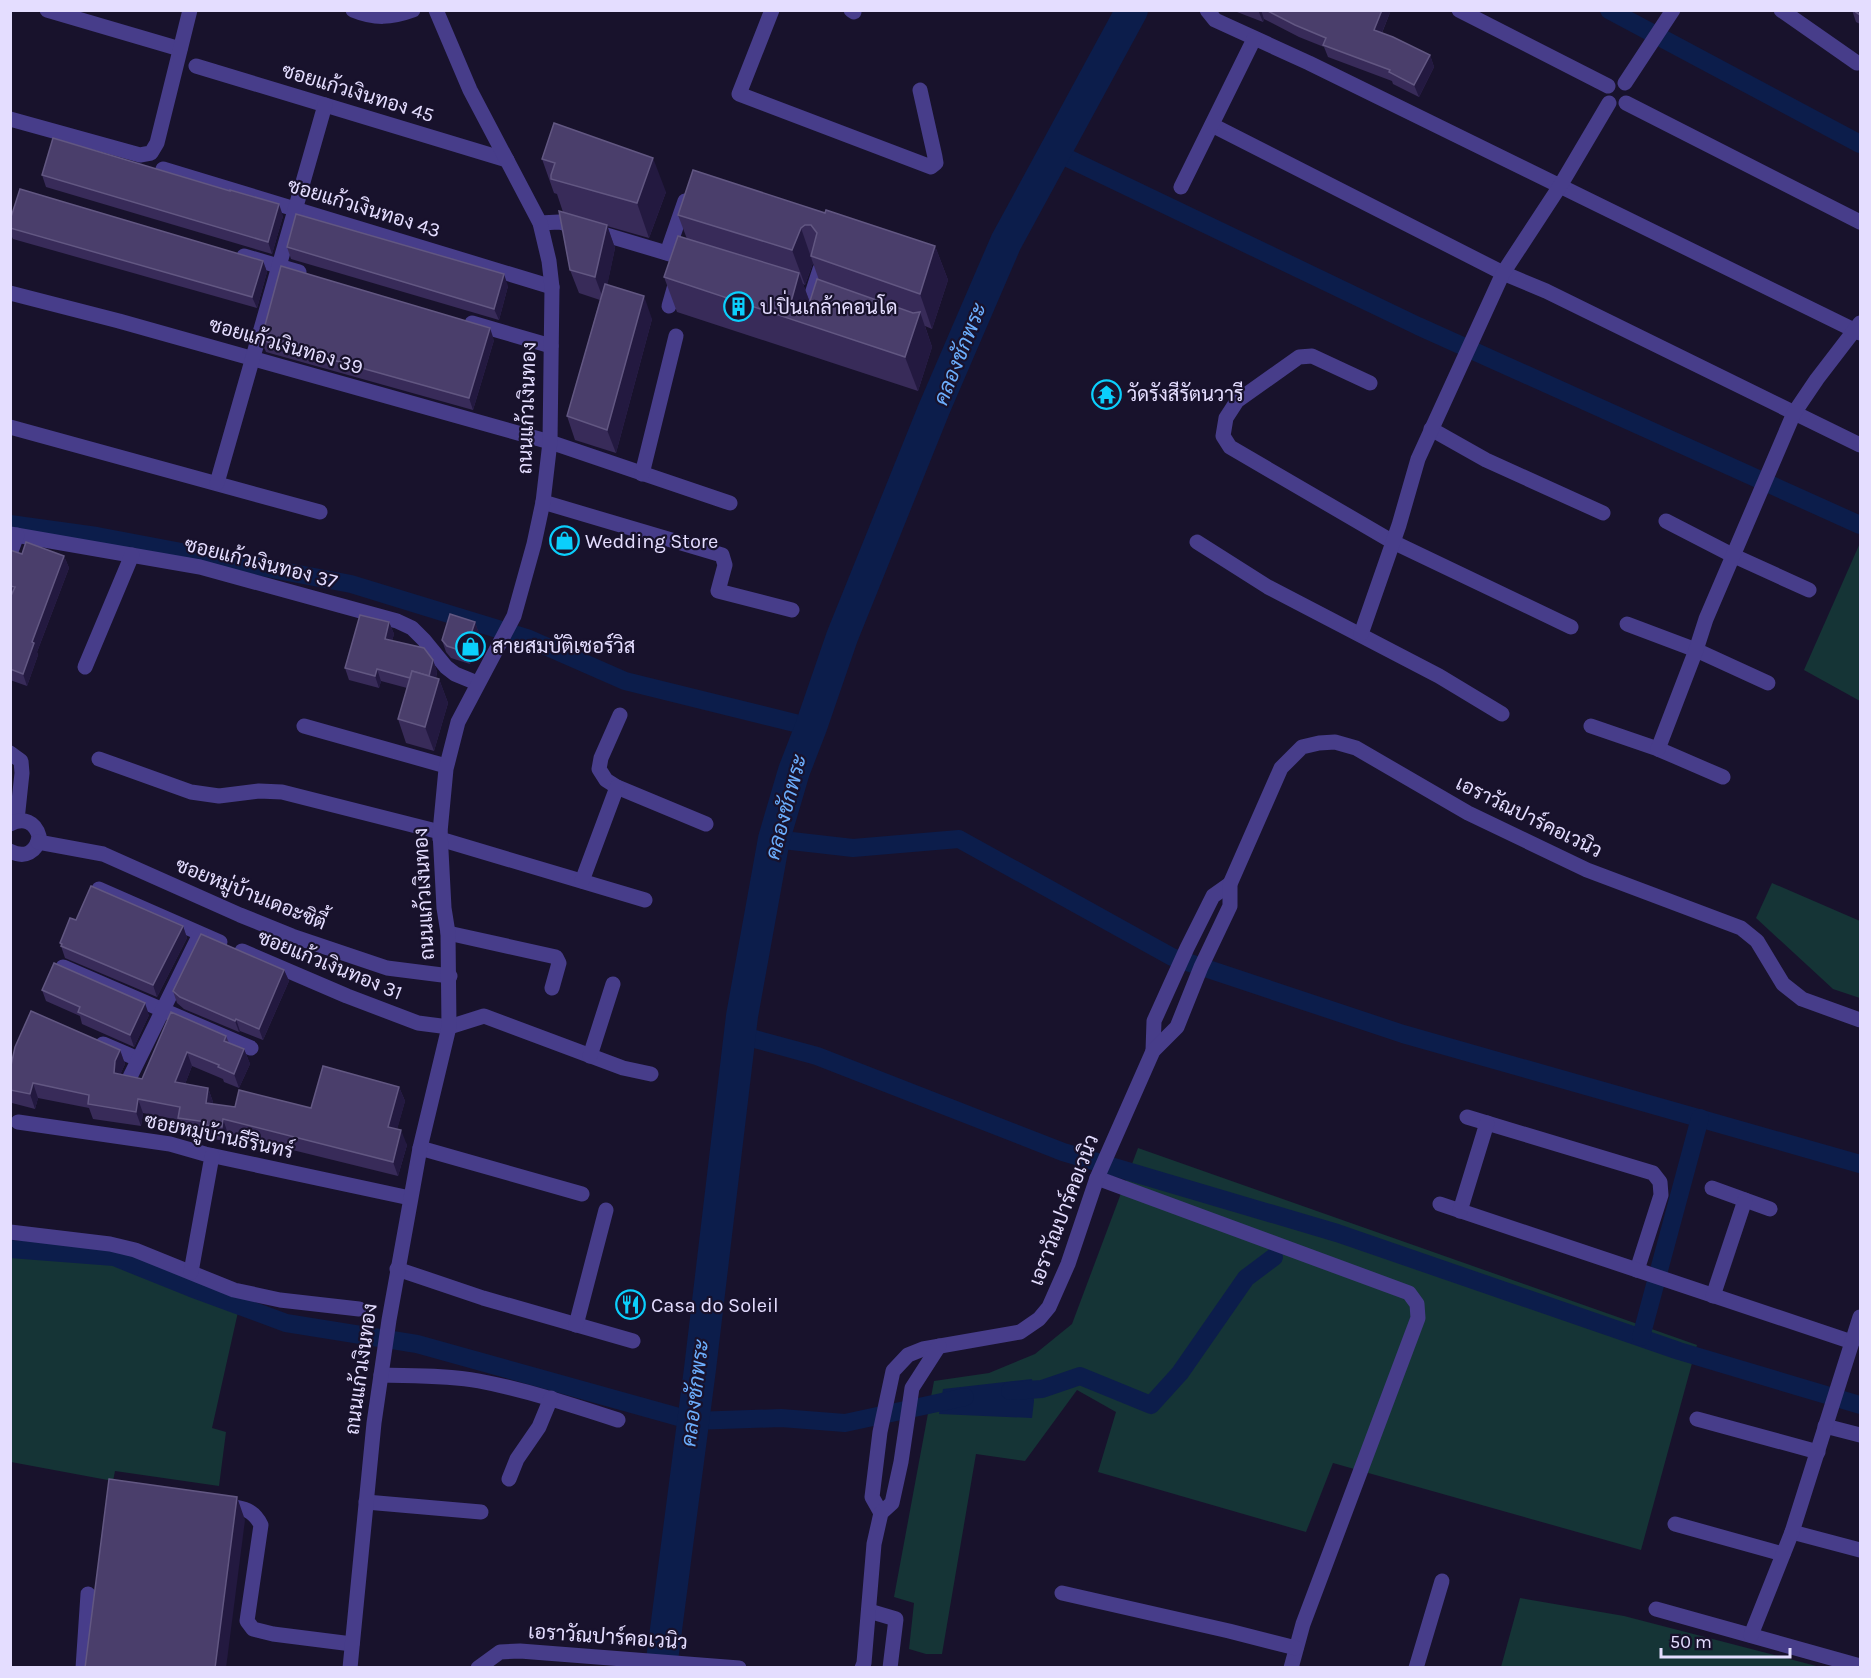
<svg xmlns="http://www.w3.org/2000/svg" width="1871" height="1678" viewBox="0 0 1871 1678" font-family="Karla,Sarabun,sans-serif">
	<style>
		.green { fill: #153436 }
		.water { fill: #0c1d4b }
		.lines { fill: none; stroke-linecap: round; stroke-linejoin: round }
		.canal { stroke: #0c1d4b; stroke-width: 18 }
		.river { stroke: #0c1d4b; stroke-width: 32 }
		.minor { stroke: #473d8a; stroke-width: 15 }
		.wall { fill: #382b59; fill-rule: evenodd }
		.shaded-wall { fill: #231940 }
		.building { fill: #4a3e6b; stroke: #625782; stroke-width: 1.5 }
		.labels { text-anchor: middle; dominant-baseline: central; stroke-width: 4.5; stroke-linejoin: round; paint-order: stroke }
		.street-label { font-size: 20px; fill: #e4ddff; stroke: #18122c }
		.poi-label { font-size: 20px; fill: #e4ddff; stroke: #18122c; text-anchor: start }
		.water-label { font-size: 21px; font-style: italic; fill: #6caefd; stroke: #18122c }
	</style>
	<rect width="100%" height="100%" fill="#18122c"/>
	<g class="green">
		<path d="M1860,543v158l-56,-31z"/>
		<path d="M1772,883l88,38v77l-27,-9 -77,-71z"/>
		<path d="M1138,1148l559,197 -56,205 -308,-87 -27,69 -208,-60 18,-60 -39,-22 -52,71 -49,-7 -34,200h-16l-17,-5 5,-46 -20,-6 40,-216 55,-8 46,-19 37,-30z"/>
		<path d="M10,1256l102,7 126,49 -26,116 14,4 -7,54 -104,-15 -2,10 -102,-19z"/>
		<path d="M1520,1598l104,18 196,51h-319z"/>
	</g>
	<path class="water" d="M1032,1379l2,22 -2,17 -93,-4 4,-25z"/>
	<g class="lines">
		<g class="canal">
			<path d="M1609,10l251,134"/>
			<path d="M1055,152l363,174 442,199"/>
			<path d="M10,524l87,12 254,48 176,54 98,43 186,46"/>
			<path d="M774,839l79,9 106,-9 213,118 231,77 457,130"/>
			<path d="M740,1035l77,21 246,96 274,81 342,118 181,54"/>
			<path d="M10,1249l104,8 77,31 95,35 131,21 276,77 88,-3 64,5 120,-26"/>
			<path d="M1641,1337l59,-219"/>
			<path d="M1010,1391l32,-2 38,-13 71,29 29,-32 66,-95 28,-21"/>
		</g>
		<path class="river" d="M661,1668l39,-299 42,-353 32,-177 20,-68 17,-44 31,-90 92,-228 72,-167 126,-232"/>
		<g class="minor">
			<path d="M47,10l133,39"/>
			<path d="M353,10c22,9 38,8 60,0"/>
			<path d="M772,10l-33,84 192,73 5,-4 -1,-6 -15,-67"/>
			<path d="M851,10l3,2"/>
			<path d="M1207,10l8,10 94,43 551,270"/>
			<path d="M1459,10l149,76"/>
			<path d="M1781,10l76,53"/>
			<path d="M196,66l311,94"/>
			<path d="M1625,83l48,-73"/>
			<path d="M1626,103l234,119"/>
			<path d="M10,119l130,36 11,-2 6,-10 33,-133"/>
			<path d="M1212,125l291,148 43,18 314,154"/>
			<path d="M163,169l389,118"/>
			<path d="M1181,187l73,-148"/>
			<path d="M540,223l19,-1 17,4 114,34"/>
			<path d="M667,253l18,-52"/>
			<path d="M244,256l55,16"/>
			<path d="M10,293l109,28 431,121 180,61"/>
			<path d="M811,297l9,-28"/>
			<path d="M669,306l8,-28"/>
			<path d="M472,323l79,23"/>
			<path d="M1370,383l-58,-27 -13,1 -62,44 -11,17 -3,18 7,11 163,95 178,85"/>
			<path d="M10,427l310,85"/>
			<path d="M1431,429l55,31 117,53"/>
			<path d="M642,474l34,-138"/>
			<path d="M217,483l108,-378"/>
			<path d="M543,502l179,53 3,10 -7,26 74,19"/>
			<path d="M1666,521l66,34 77,35"/>
			<path d="M10,534l190,33 197,54 15,7 12,12 22,27 9,7 22,9"/>
			<path d="M1197,542l71,45 171,89 63,38"/>
			<path d="M10,554l7,-19"/>
			<path d="M1627,624l69,26 72,33"/>
			<path d="M1361,634l38,-109 19,-66 85,-186 57,-87 49,-83"/>
			<path d="M85,667l47,-112"/>
			<path d="M620,715l-19,43 -2,11 7,11 11,7 89,37"/>
			<path d="M304,726l142,40"/>
			<path d="M1591,726l67,23 65,28"/>
			<path d="M1658,749l38,-99 10,-31 88,-206 23,-34 43,-56"/>
			<path d="M10,753l11,8 1,12 -5,47"/>
			<path d="M99,759l92,33 28,4 40,-5 23,1 158,40"/>
			<path d="M10,824c14,-7 25,-2 29,12 -2,16 -14,23 -29,15"/>
			<path d="M440,839l205,61"/>
			<path d="M38,842l65,12 137,61 52,21 95,32 63,8"/>
			<path d="M582,881l35,-94"/>
			<path d="M99,889l121,53"/>
			<path d="M448,933l108,24 3,6 -7,25"/>
			<path d="M242,951l105,45 71,27 31,4 35,-11 139,52 28,6"/>
			<path d="M63,967l188,81"/>
			<path d="M103,1044l35,15"/>
			<path d="M1153,1051l1,-30 33,-73 26,-52 17,-12"/>
			<path d="M590,1056l23,-72"/>
			<path d="M129,1079l71,-145"/>
			<path d="M1467,1117l186,56 7,9 1,13 -24,75"/>
			<path d="M18,1122l152,22 35,10 205,44"/>
			<path d="M420,1148l162,46"/>
			<path d="M1097,1178l312,115 8,11 1,14 -115,306 -12,44"/>
			<path d="M1712,1188l58,21"/>
			<path d="M1440,1204l412,138"/>
			<path d="M1460,1211l27,-88"/>
			<path d="M10,1232l100,12 25,6 99,40 46,10 79,9"/>
			<path d="M397,1269l86,29 150,43"/>
			<path d="M191,1272l21,-116"/>
			<path d="M1713,1296l32,-96"/>
			<path d="M576,1325l30,-115"/>
			<path d="M381,1375c32,1 66,0 98,6 47,9 93,24 139,39"/>
			<path d="M1697,1419l121,33"/>
			<path d="M1825,1426l35,9"/>
			<path d="M509,1479l8,-20 22,-32 12,-29"/>
			<path d="M366,1502l115,10"/>
			<path d="M222,1505c18,3 30,2 39,20l-14,96 6,8 20,5 79,10"/>
			<path d="M881,1513l-9,-16 8,-65 13,-61 15,-16 15,-6 97,-17 19,-13 10,-12 19,-43 29,-86 56,-127 24,-24 24,-60 29,-61v-22l51,-116 21,-21 17,-4 16,-1 21,6 112,65 119,57 154,58 16,13 26,43 19,15 58,21"/>
			<path d="M1675,1524l108,30"/>
			<path d="M1792,1532l68,18"/>
			<path d="M1062,1593l167,38 67,17"/>
			<path d="M1656,1609l204,57"/>
			<path d="M869,1611l27,8 -6,49"/>
			<path d="M1751,1635l41,-103 68,-215"/>
			<path d="M83,1668l5,-74"/>
			<path d="M350,1668l24,-245 15,-103 31,-172 29,-121 -1,-94 -4,-25 -4,-76 6,-63 12,-47 56,-106 20,-72 9,-42 7,-60 2,-155 -3,-26 -9,-38 -70,-133 -34,-80"/>
			<path d="M478,1668l22,-16 20,-1 219,17"/>
			<path d="M862,1668l2,-5 10,-119 7,-31 11,-10 9,-41 11,-74 27,-42"/>
			<path d="M1416,1668l26,-87"/>
		</g>
	</g>
	<g class="wall">
		<path d="M1236,10h155l-9,23 48,22 4,12 -15,30 -26,-13 -1,-3 -64,-24 -4,-10 -25,-10 -35,-18 -1,3 -26,-10z"/>
		<path d="M1852,10h8v14l-4,-2z"/>
		<path d="M542,159l124,33 -17,46 -42,-12 8,22 -8,37 45,34 -36,134 -41,-13 -8,-24 33,-116 -21,-7 -9,-23 -7,-58 -6,-18 -3,-1z"/>
		<path d="M42,175l188,16 53,25 -11,38 -226,-67z"/>
		<path d="M825,213l110,33 13,34 -16,49 -7,-3 7,21 -14,44 -241,-79 -13,-35 23,-38 -9,-24zM813,263l6,17 -9,23 -7,-19 2,1z"/>
		<path d="M10,220l253,41 4,11 -10,36 -244,-69 -3,-6z"/>
		<path d="M287,247l221,39 -9,34 -208,-61z"/>
		<path d="M261,340h233l-21,70 -207,-58z"/>
		<path d="M10,550l12,4 42,2 5,12 -32,84 1,3 -11,31 -17,-6v-82l1,-2h-1z"/>
		<path d="M389,622l5,12 -2,7 41,19 4,12 -1,6 3,1 9,24 -14,48 -28,-8 -8,-24 9,-31 -26,-7 -2,7 -30,-8 -4,-12z"/>
		<path d="M475,622l4,12 -9,30 -19,-6 -5,-6 -4,-12z"/>
		<path d="M76,920l107,6 4,12 -30,59 -92,-39 -5,-15z"/>
		<path d="M284,970l5,11 -26,59 -23,-9 -1,1 -55,-23 -7,-6 -4,-12z"/>
		<path d="M42,990l107,25 -15,32 -52,-23 -2,-8 -34,-15z"/>
		<path d="M171,1012l55,24 3,7 15,6 6,15 -11,24 -15,-6 -1,-3 -31,-13 -7,18 23,4 5,14v2l22,3 76,1 88,-21 6,14 -8,28 10,16 -9,31 -170,-42 -1,7 -15,-2 -2,-3 -27,-4 -4,-12 -36,-7 -2,13 -48,-7 -4,-11 -51,-10 -3,11 -23,-6 -2,-3v-30l110,-20 5,14 -5,11 22,4z"/>
	</g>
	<g class="shaded-wall">
		<path d="M1258,10h3l3,9 -1,3z"/>
		<path d="M1382,10h9l-13,32 -4,-12z"/>
		<path d="M1430,55l4,12 -15,30 -5,-12z"/>
		<path d="M653,158l13,34 -17,46 -12,-35z"/>
		<path d="M279,204l4,12 -11,38 -4,-12z"/>
		<path d="M607,225l8,23 -11,53 -9,-24z"/>
		<path d="M801,228l12,35 -8,22 -13,-35z"/>
		<path d="M935,246l13,34 -16,49 -12,-35z"/>
		<path d="M263,261l4,11 -10,36 -5,-11z"/>
		<path d="M799,273l13,35 -14,13 -7,-19z"/>
		<path d="M504,274l4,12 -9,34 -5,-11z"/>
		<path d="M644,296l8,23 -36,134 -9,-23z"/>
		<path d="M920,312l12,35 -14,44 -13,-34z"/>
		<path d="M490,328l4,12 -21,70 -4,-12z"/>
		<path d="M64,556l5,12 -32,84 1,3 -11,31 -4,-12 9,-32z"/>
		<path d="M389,622l5,12 -5,17 -4,-12z"/>
		<path d="M475,622l4,12 -9,30 -5,-12z"/>
		<path d="M433,660l4,12 -5,22 -5,-11z"/>
		<path d="M377,669l4,12 -2,7 -4,-12z"/>
		<path d="M439,679l9,24 -14,48 -9,-24z"/>
		<path d="M183,926l4,12 -30,59 -4,-12z"/>
		<path d="M284,970l5,11 -26,59 -4,-11z"/>
		<path d="M145,1003l4,12 -15,32 -4,-12z"/>
		<path d="M236,1019l4,12 -1,1 -4,-11z"/>
		<path d="M244,1049l6,15 -11,24 -5,-14z"/>
		<path d="M120,1050l5,14 -5,11 -6,-2 1,-12z"/>
		<path d="M187,1052l5,14 -12,31 -5,-15z"/>
		<path d="M33,1083l5,15 -3,11 -5,-15z"/>
		<path d="M399,1087l6,14 -11,40 -6,-14z"/>
		<path d="M208,1088l5,14 -2,15 -5,-14z"/>
		<path d="M138,1099l5,14 -2,13 -5,-14z"/>
		<path d="M223,1119l5,15 -1,7 -5,-14z"/>
		<path d="M401,1130l6,15 -9,31 -5,-14z"/>
		<path d="M237,1497l8,23 -19,148h-11z"/>
	</g>
	<g class="building">
		<path d="M1266,10h116l-8,20 19,7 37,18 -16,30 -25,-13 1,-2 -67,-25 3,-7 -31,-13z"/>
		<path d="M1853,10h7v5z"/>
		<path d="M554,123l99,35 -16,45 -86,-24v-4l4,-12 -13,-4z"/>
		<path d="M53,138l177,53v-1l49,14 -11,38 -226,-67z"/>
		<path d="M693,170l132,43 1,-3 109,36 -15,48 -109,-38 6,-23 -6,-8h-6l-4,3 -9,22 -114,-35z"/>
		<path d="M20,189l243,72 -11,36 -242,-69v-8z"/>
		<path d="M559,211l48,14 -12,52 -25,-7z"/>
		<path d="M296,214l208,60 -10,35 -207,-62z"/>
		<path d="M678,236l121,37 -8,29 2,5 5,3h5l6,-6 8,-25 96,34 7,-1 -15,45 -241,-80z"/>
		<path d="M281,266l209,62 -21,70 -208,-58z"/>
		<path d="M605,284l39,12 -37,134 -40,-14z"/>
		<path d="M26,542l38,14 -32,86 2,1 -11,31 -13,-5v-71l5,-11 -5,-1v-36l12,4z"/>
		<path d="M450,614l25,8 -10,30 -18,-6 -5,-6z"/>
		<path d="M360,615l29,7 -4,17 39,9 9,12 -4,16 -17,-5 -2,7 -33,-9 -2,7 -30,-8z"/>
		<path d="M412,671l27,8 -14,48 -27,-8z"/>
		<path d="M91,886l92,40 -30,59 -92,-39 1,-2 -2,-1 10,-25 6,2z"/>
		<path d="M201,934l83,36 -25,59 -23,-10 -1,2 -55,-24 -7,-6z"/>
		<path d="M54,963l91,40 -15,32 -52,-23 2,-5 -38,-17z"/>
		<path d="M31,1011l89,39 -5,11 -1,12 28,6 29,-67 55,24 -2,5 20,8 -10,25 -16,-7 1,-2 -32,-13 -12,30 33,6 -2,15 29,4 4,-17 72,18 12,-42 76,21 -11,40 13,3 -8,32 -170,-43 -1,8 -16,-2 1,-3 -29,-4 2,-11 -42,-8 -2,13 -48,-8 1,-9 -56,-12 -3,11 -20,-4v-20l5,-23z"/>
		<path d="M109,1479l128,18 -22,171h-130z"/>
	</g>
	<defs>
		<symbol id="building-ring" viewBox="-11 -11 22 22"><circle r="9.5" fill="#18122c" stroke="#0bcffc" stroke-width="1.5"/><path d="M-4-6H4V6H1V3H-1V6H-4ZM-2.5-4.3h1.7v1.8h-1.7ZM.8-4.3h1.7v1.8H.8ZM-2.5-1h1.7V.8h-1.7ZM.8-1h1.7V.8H.8Z" fill="#0bcffc"/></symbol>
		<symbol id="temple-ring" viewBox="-11 -11 22 22"><circle r="9.5" fill="#18122c" stroke="#0bcffc" stroke-width="1.5"/><path d="M0-6L5-2H3V0L6.5 2.5H4V6H1.5V3h-3V6H-4V2.5H-6.5L-3 0V-2H-5Z" fill="#0bcffc"/></symbol>
		<symbol id="shop-ring" viewBox="-11 -11 22 22"><circle r="9.5" fill="#18122c" stroke="#0bcffc" stroke-width="1.5"/><path d="M-5-2.5h2.3a2.7 3.5 0 0 1 5.4 0H5L5.5 6h-11ZM-1.5-2.5h3a1.5 2.3 0 0 0-3 0Z" fill="#0bcffc"/></symbol>
		<symbol id="restaurant-ring" viewBox="-11 -11 22 22"><circle r="9.5" fill="#18122c" stroke="#0bcffc" stroke-width="1.5"/><path d="M-5-6h1v4h1v-4h1v4h1v-4h1v5L-1.5 .5V6h-2V.5L-5-1ZM5-6V6H3V1.5H1.5Q1.5-4 5-6Z" fill="#0bcffc"/></symbol>
	</defs>
	<g fill-rule="evenodd">
		<use href="#building-ring" x="722" y="290" width="33" height="33"/>
		<use href="#temple-ring" x="1090" y="378" width="33" height="33"/>
		<use href="#shop-ring" x="548" y="524" width="33" height="33"/>
		<use href="#shop-ring" x="454" y="630" width="33" height="33"/>
		<use href="#restaurant-ring" x="614" y="1288" width="33" height="33"/>
	</g>
	<g class="labels">
		<g class="street-label">
			<text transform="translate(358 93) rotate(17)">ซอยแก้วเงินทอง 45</text>
			<text transform="translate(364 208) rotate(17)">ซอยแก้วเงินทอง 43</text>
			<text transform="translate(286 346) rotate(16)">ซอยแก้วเงินทอง 39</text>
			<text transform="translate(527 408) rotate(-88)">ถนนแก้วเงินทอง</text>
			<text transform="translate(261 563) rotate(14)">ซอยแก้วเงินทอง 37</text>
			<text transform="translate(1529 817) rotate(26)">เอราวัณปาร์คอเวนิว</text>
			<text transform="translate(251 894) rotate(22)">ซอยหมู่บ้านเดอะซิตี้</text>
			<text transform="translate(424 894) rotate(-93)">ถนนแก้วเงินทอง</text>
			<text transform="translate(330 965) rotate(22)">ซอยแก้วเงินทอง 31</text>
			<text transform="translate(219 1136) rotate(12)">ซอยหมู่บ้านธีรินทร์</text>
			<text transform="translate(1064 1210) rotate(-69)">เอราวัณปาร์คอเวนิว</text>
			<text transform="translate(361 1369) rotate(-82)">ถนนแก้วเงินทอง</text>
			<text transform="translate(608 1637) rotate(4)">เอราวัณปาร์คอเวนิว</text>
		</g>
		<g class="poi-label">
			<text x="760" y="307">ป.ปิ่นเกล้าคอนโด</text>
			<text x="1127" y="394">วัดรังสีรัตนวารี</text>
			<text x="585" y="541">Wedding Store</text>
			<text x="492" y="646">สายสมบัติเซอร์วิส</text>
			<text x="651" y="1305">Casa do Soleil</text>
		</g>
		<g class="water-label">
			<text transform="translate(960 354) rotate(-68)">คลองชักพระ</text>
			<text transform="translate(786 807) rotate(-75)">คลองชักพระ</text>
			<text transform="translate(695 1393) rotate(-83)">คลองชักพระ</text>
		</g>
	</g>
	<rect width="1871" height="1678" fill="none" stroke="#e4ddff" stroke-width="24"/>
	<path d="M1661 1648v9h129v-9" fill="none" stroke="#e4ddff" stroke-width="3"/>
	<text x="1670" y="1648" font-size="18" fill="#e4ddff" stroke="#18122c" stroke-width="4.5" paint-order="stroke">50 m</text>
</svg>
